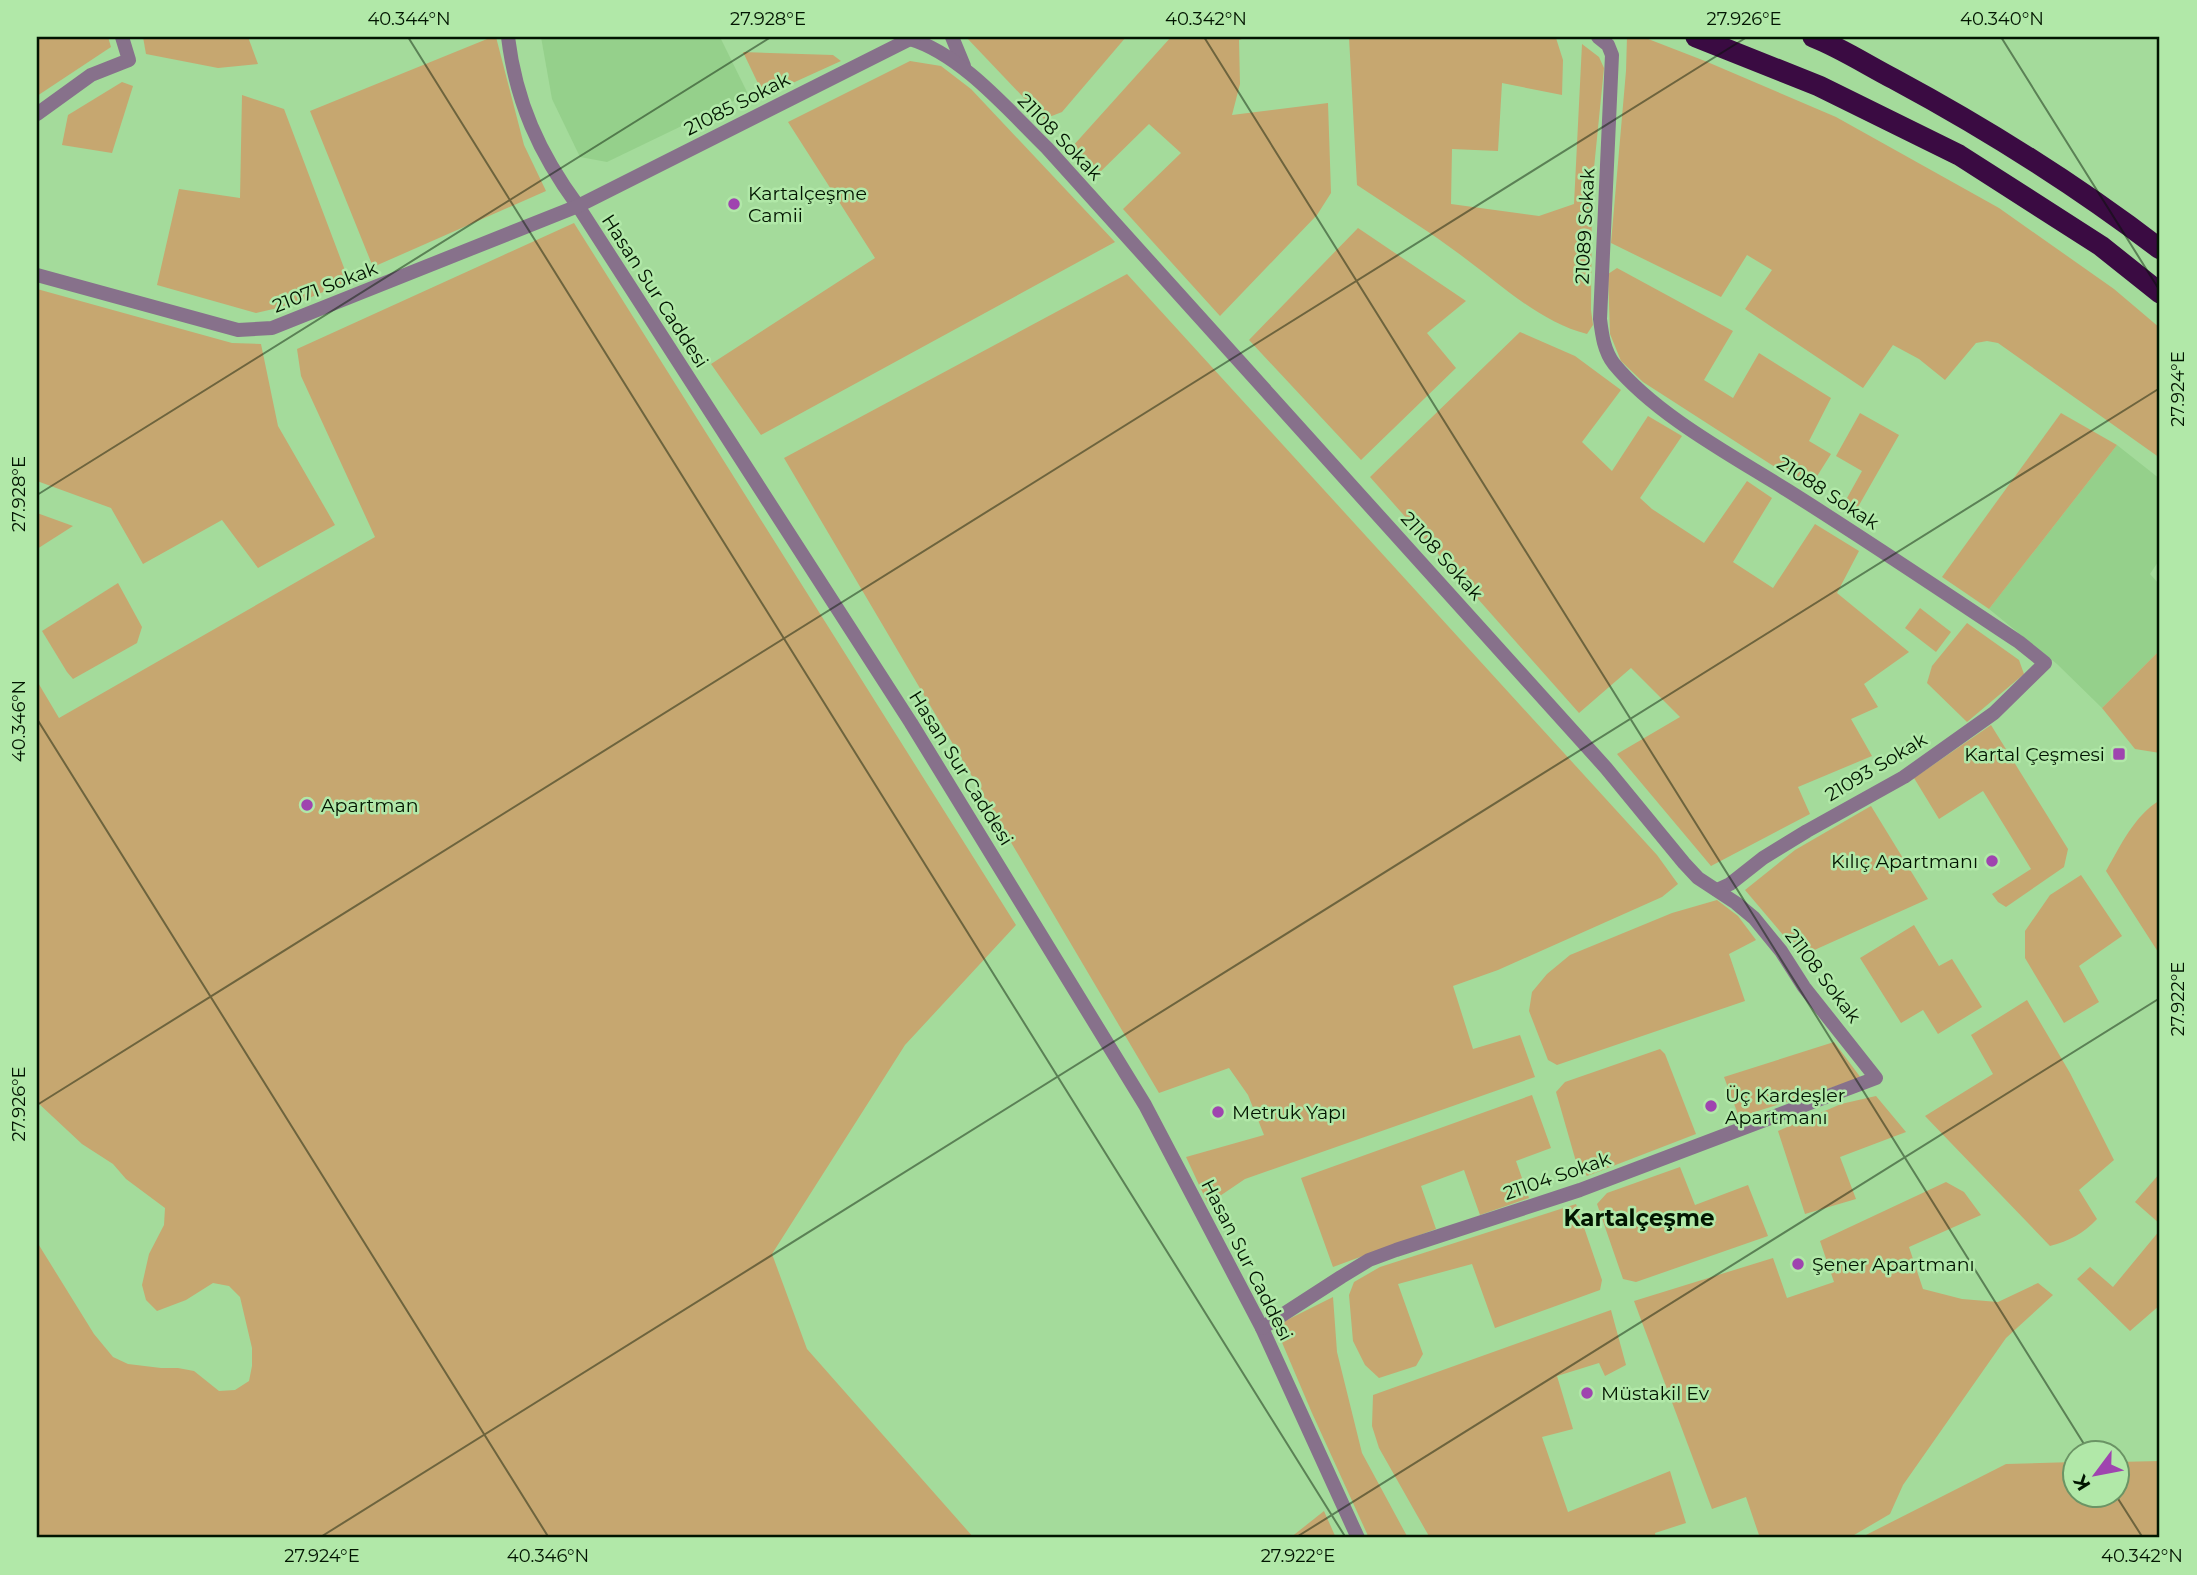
<svg xmlns="http://www.w3.org/2000/svg" width="2197" height="1575" viewBox="0 0 2197 1575" font-family="Montserrat,sans-serif">
	<style>
		.built { fill: #95d08b }
		.green { fill: #c6a770 }
		.lines { fill: none; stroke-linecap: round; stroke-linejoin: round }
		.street { stroke: #87718b; stroke-width: 14 }
		.highway { stroke: #3a0b42; stroke-width: 21 }
		.ticks { fill: none; stroke: #021501; stroke-width: 2; stroke-opacity: 0.45 }
		.poi-dot { fill: #9f44af; stroke: #b1e8a8; stroke-width: 2.5 }
		.labels { text-anchor: middle; dominant-baseline: central; stroke-width: 5; stroke-linejoin: round; paint-order: stroke }
		.street-label { font-size: 19px; fill: #021501; stroke: #b1e8a8 }
		.poi-label { font-size: 19px; fill: #021501; stroke: #b1e8a8; text-anchor: start }
		.quarter-label { font-size: 23px; font-weight: bold; fill: #021501; stroke: #b1e8a8 }
		.neatline { fill: none; stroke: #021501; stroke-width: 2.5 }
		.ticks-label { font-size: 18px; text-anchor: middle; fill: #021501 }
	</style>
	<rect width="100%" height="100%" fill="#a4db9b"/>
	<g class="built">
		<path d="M541,37h179l28,57 -141,68 -27,-5 -28,-58z"/>
		<path d="M2117,445l43,34v80l-10,15 10,11v65l-58,58 -45,-44 -68,-55z"/>
	</g>
	<g class="green">
		<path d="M37,37h71l3,10 -74,49z"/>
		<path d="M143,37h105l10,27 -40,4 -72,-14z"/>
		<path d="M492,37h4l28,108 22,46 -173,76 -63,-156z"/>
		<path d="M966,37h160l-64,75 -18,7z"/>
		<path d="M1171,37h76l-8,3 1,44 -8,31 96,-12 3,90 -14,22 -97,101 -97,-107 58,-56 -32,-29 -54,53 -23,-30z"/>
		<path d="M1349,37l207,1 7,22 -1,35 -60,-12 -4,68 -46,-2 -1,55 88,12 35,-12 8,-160 17,13 5,11 -12,120 -1,122 2,15 -6,9c-51,-13 -93,-56 -136,-86 -30,-22 -63,-42 -94,-63z"/>
		<path d="M1627,37h16l62,24 131,56 163,91 115,81 46,39v130l-162,-115 -11,-2 -11,2 -31,37 -26,-21 -26,-14 -30,43 -118,-79 27,-39 -25,-15 -26,42 -110,-54 15,-172z"/>
		<path d="M743,52l90,3 8,6 -77,35z"/>
		<path d="M910,61l31,5 30,23 144,153 -354,193 -50,-71 164,-106 -87,-136z"/>
		<path d="M122,82l11,4 -21,67 -50,-8 6,-30z"/>
		<path d="M242,95l42,14 65,172 -54,23 -39,9 -99,-28 22,-96 61,9z"/>
		<path d="M574,223l442,702 -111,120 -133,209 35,95 167,189h-937v-296l57,92 19,23 15,7 33,4h17l16,3 25,20 16,-1 14,-9 3,-15v-18l-12,-51 -11,-11 -16,-3 -27,17 -29,11 -11,-11 -4,-15 7,-31 15,-29 1,-17 -39,-29 -13,-15 -31,-20 -45,-42v-421l22,37 316,-181 -74,-161 -4,-27z"/>
		<path d="M1358,228l108,73 -39,32 29,35 -95,92 -112,-120z"/>
		<path d="M1617,268l116,63 -29,49 29,18 26,-45 72,45 -22,43 22,13 -22,35 -166,-107 -22,-21 -11,-27 -2,-60z"/>
		<path d="M1127,274l530,581 21,29 -16,13 -164,73 -45,16 20,63 47,-14 15,42 -290,102 -37,25 -22,-47 78,-22 -16,-40 -19,-27 -70,25 -375,-635z"/>
		<path d="M37,289l195,54 29,1 17,82 57,99 -77,43 -36,-48 -79,44 -32,-56 -74,-27z"/>
		<path d="M1520,332l55,24 46,34 -39,52 30,29 36,-55 34,20 -42,62 12,11 52,34 43,-62 25,17 -39,64 40,26 42,-64 44,27 -22,42 72,59 -45,32 14,23 -27,12 21,37 -74,31 12,27 -99,52 -94,-112 63,-37 -49,-49 -52,45 -209,-236z"/>
		<path d="M1860,413l39,22 -45,79 -12,-7 20,-36 -26,-15z"/>
		<path d="M2061,413l56,32 -128,164 -47,-32z"/>
		<path d="M37,513l36,13 -36,23z"/>
		<path d="M118,583l24,44 -5,16 -64,36 -6,-7 -25,-41z"/>
		<path d="M1920,608l31,24 -15,20 -31,-24z"/>
		<path d="M1967,623l52,37 5,14 -57,48 -40,-39 5,-17z"/>
		<path d="M2160,650v103l-25,-4 -33,-41z"/>
		<path d="M1991,725l77,124 -4,18 -58,40 -8,-5 -6,-8 39,-25 -48,-78 -44,28 -25,-41z"/>
		<path d="M2160,800v155l-54,-84c15,-26 28,-55 54,-71z"/>
		<path d="M1871,806l57,93 -127,57 -56,-66 50,-40z"/>
		<path d="M2081,875l41,61 -43,30 20,36 -35,21 -39,-65v-27l25,-36z"/>
		<path d="M1717,900l21,16 18,24 -27,14 16,47 -188,64 -9,-5 -19,-49 3,-19 15,-18 23,-19 102,-42z"/>
		<path d="M1914,925l25,41 13,-7 30,48 -44,27 -15,-24 -22,13 -41,-65z"/>
		<path d="M2027,1000l43,73 44,87 -35,30 18,29c-13,14 -28,22 -47,27l-125,-130 68,-42 -22,-39z"/>
		<path d="M1834,1042l27,36 -122,39 -15,-40z"/>
		<path d="M1660,1049l5,5 31,80 -109,42 -10,-11 -21,-73 9,-10z"/>
		<path d="M1532,1095l19,53 -35,13 13,37 -49,17 -16,-45 -43,16 15,43 -103,38 -32,-89z"/>
		<path d="M1876,1096l30,36 -66,25 16,42 -51,15 -27,-83 63,-27z"/>
		<path d="M1680,1167l15,38 53,-20 20,51 -132,46 -13,-3 -26,-75 10,-11z"/>
		<path d="M2160,1173v51l-25,-22z"/>
		<path d="M1946,1182l18,10 17,23 -72,32 14,42 39,10 36,3 40,-19 15,12 -47,43 -103,147 -13,29 -41,24h-89l-14,-41 -34,12 -78,-208 139,-43 14,40 47,-16 -14,-41z"/>
		<path d="M1576,1204l26,76 -2,10 -105,38 -23,-64 -74,20 25,70 -7,12 -37,12 -14,-13 -12,-24 -4,-46 5,-13 26,-15z"/>
		<path d="M2160,1230v75l-30,26 -53,-52 13,-12 23,20z"/>
		<path d="M1333,1297l4,55 25,101 46,85h-39l-57,-125 -37,-87z"/>
		<path d="M1611,1310l15,55 -21,11 -6,-13 -42,13 16,53 -31,8 26,75 102,-41 16,52 -31,10 1,5h-226l-51,-90 -7,-22 1,-31z"/>
		<path d="M2160,1461v77h-300l146,-74 68,-2v32h42l1,-32z"/>
		<path d="M1324,1511l12,27h-46z"/>
	</g>
	<g class="lines">
		<g class="street">
			<path d="M508,37c8,65 31,116 70,169l333,517 234,382 117,223 96,210"/>
			<path d="M952,37l12,29"/>
			<path d="M1598,37l10,8 4,10 -12,264c2,16 4,32 14,45 42,51 117,91 173,126 78,49 155,101 232,152l26,21 -51,50 -90,64 -97,54 -44,27 -33,26 -13,6"/>
			<path d="M910,39c51,15 99,72 137,109l559,620 78,95 14,15 38,25 18,15 27,33 23,36 72,91 -296,112 -184,60 -27,10 -28,17 -79,51"/>
			<path d="M37,114l54,-39 38,-15 -7,-23"/>
			<path d="M37,275l201,55 34,-2 306,-122 336,-169"/>
		</g>
		<g class="highway">
			<path d="M1696,37l123,49 140,69 142,91 59,47"/>
			<path d="M1813,37c28,11 54,28 81,42 93,50 182,106 266,170"/>
		</g>
	</g>
	<path class="ticks" d="M408,37l938,1501M1204,37l885,1415M2001,37l159,254M37,495l734,-458M37,719l512,819M37,1105l1710,-1068M2115,1494l28,44M319,1538l1841,-1150M1295,1538l865,-540"/>
	<g class="poi-dot">
		<circle cx="734" cy="204" r="7"/>
		<rect x="2112" y="747" width="14" height="14" rx="3.5"/>
		<circle cx="307" cy="805" r="7"/>
		<circle cx="1992" cy="861" r="7"/>
		<circle cx="1711" cy="1106" r="7"/>
		<circle cx="1218" cy="1112" r="7"/>
		<circle cx="1798" cy="1264" r="7"/>
		<circle cx="1587" cy="1393" r="7"/>
	</g>
	<g class="labels">
		<g class="street-label">
			<text transform="translate(737 104) rotate(-27)">21085 Sokak</text>
			<text transform="translate(1060 137) rotate(46)">21108 Sokak</text>
			<text transform="translate(1585 226) rotate(-87)">21089 Sokak</text>
			<text transform="translate(325 287) rotate(-21)">21071 Sokak</text>
			<text transform="translate(655 291) rotate(57)">Hasan Sur Caddesi</text>
			<text transform="translate(1828 493) rotate(33)">21088 Sokak</text>
			<text transform="translate(1442 556) rotate(48)">21108 Sokak</text>
			<text transform="translate(1876 767) rotate(-31)">21093 Sokak</text>
			<text transform="translate(961 768) rotate(58)">Hasan Sur Caddesi</text>
			<text transform="translate(1823 976) rotate(53)">21108 Sokak</text>
			<text transform="translate(1557 1176) rotate(-19)">21104 Sokak</text>
			<text transform="translate(1247 1260) rotate(63)">Hasan Sur Caddesi</text>
		</g>
		<g class="poi-label">
			<text x="748" y="193">Kartalçeşme<tspan x="748" dy="22">Camii</tspan></text>
			<text x="2105" y="754" text-anchor="end">Kartal Çeşmesi</text>
			<text x="321" y="805">Apartman</text>
			<text x="1978" y="861" text-anchor="end">Kılıç Apartmanı</text>
			<text x="1725" y="1095">Üç Kardeşler<tspan x="1725" dy="22">Apartmanı</tspan></text>
			<text x="1232" y="1112">Metruk Yapı</text>
			<text x="1812" y="1264">Şener Apartmanı</text>
			<text x="1601" y="1393">Müstakil Ev</text>
		</g>
		<g class="quarter-label">
			<text x="1639" y="1218">Kartalçeşme</text>
		</g>
	</g>
	<rect width="2197" height="1575" fill="none" stroke="#b1e8a8" stroke-width="77"/>
	<g transform="translate(2096 1474) rotate(238)"><circle r="33" fill="#b1e8a8" stroke="#6b9465" stroke-width="2"/>
	<path d="M0-5L12 26L0 18L-12 26Z" fill="#9f44af"/>
	<text y="-10" font-size="19" font-weight="bold" text-anchor="middle" fill="#021501">K</text>
	</g>
	<rect x="38" y="38" width="2120" height="1498" class="neatline"/>
	<g class="ticks-label">
		<text x="409" y="25">40.344°N</text>
		<text x="768" y="25">27.928°E</text>
		<text x="1206" y="25">40.342°N</text>
		<text x="1744" y="25">27.926°E</text>
		<text x="2002" y="25">40.340°N</text>
		<text transform="translate(2178 389) rotate(-90)" y="6">27.924°E</text>
		<text transform="translate(19 494) rotate(-90)" y="6">27.928°E</text>
		<text transform="translate(19 721) rotate(-90)" y="6">40.346°N</text>
		<text transform="translate(2178 999) rotate(-90)" y="6">27.922°E</text>
		<text transform="translate(19 1104) rotate(-90)" y="6">27.926°E</text>
		<text x="322" y="1562">27.924°E</text>
		<text x="548" y="1562">40.346°N</text>
		<text x="1298" y="1562">27.922°E</text>
		<text x="2142" y="1562">40.342°N</text>
	</g>
</svg>
